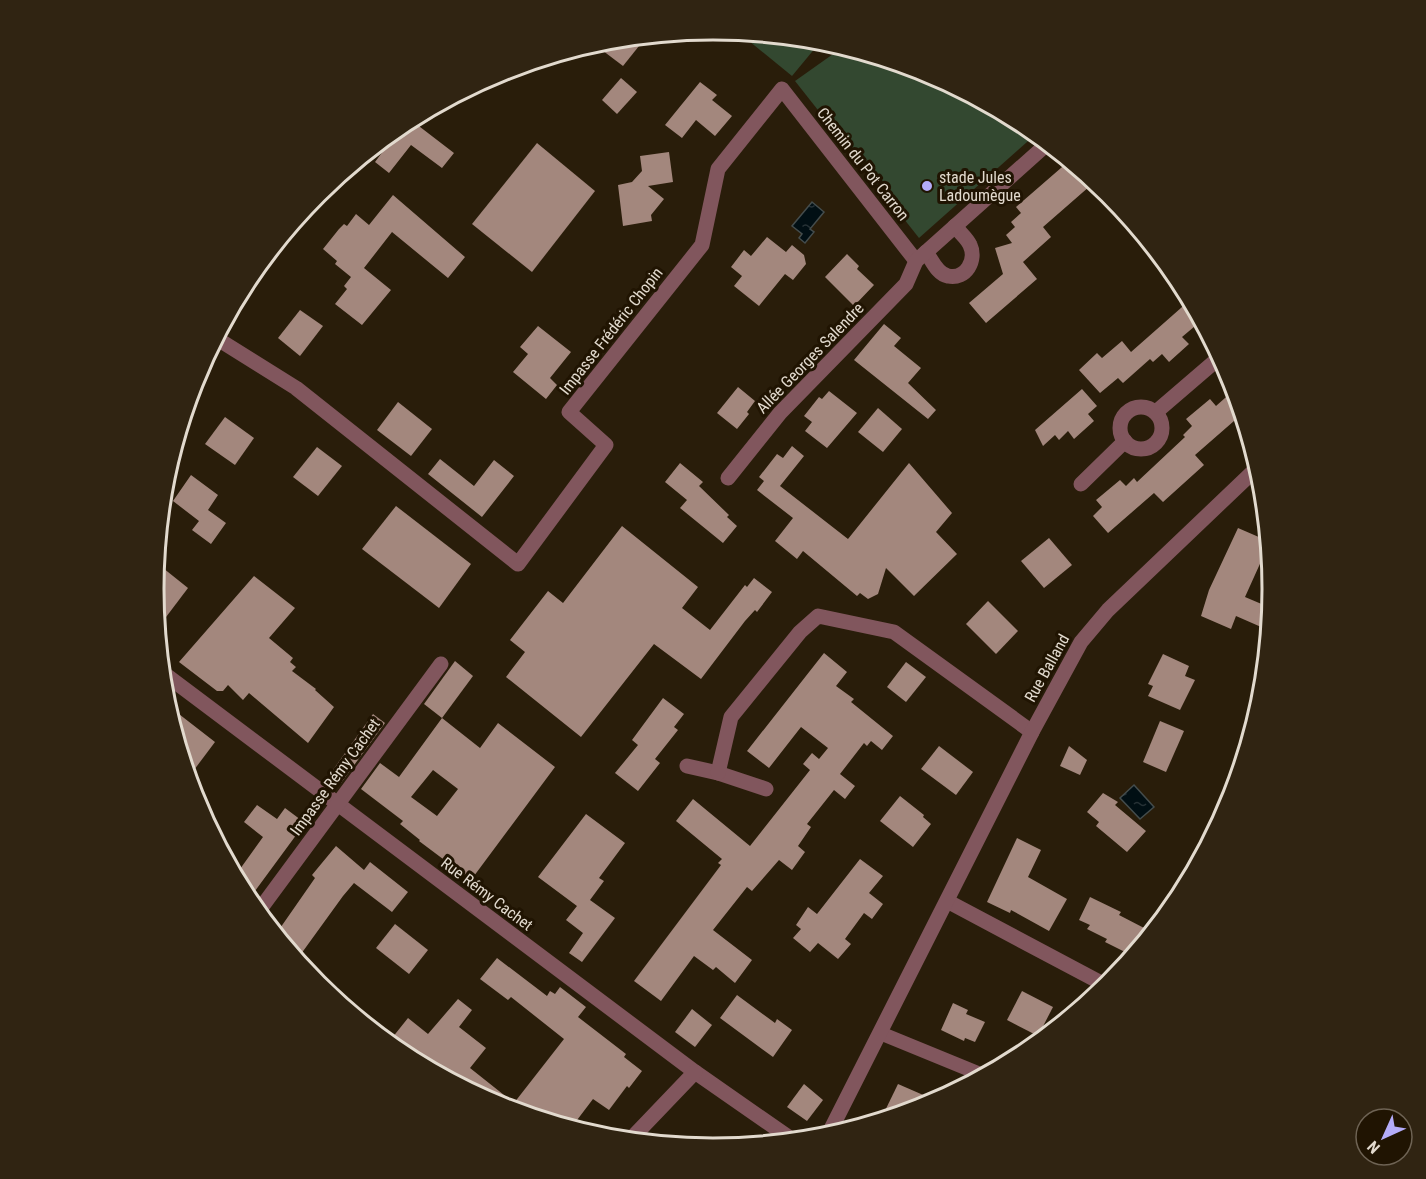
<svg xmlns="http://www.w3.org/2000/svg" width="1426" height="1179" viewBox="0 0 1426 1179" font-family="'Roboto Condensed',sans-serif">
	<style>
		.garden { fill: #334830 }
		.water { fill: url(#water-ripples); stroke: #444c4c; stroke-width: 1.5 }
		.building { fill: #a3877d; fill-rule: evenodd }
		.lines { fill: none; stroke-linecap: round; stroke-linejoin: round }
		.lane { stroke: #81565d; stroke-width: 14 }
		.street { stroke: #81565d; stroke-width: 15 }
		.poi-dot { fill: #b4acf9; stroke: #201402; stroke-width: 2 }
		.labels { text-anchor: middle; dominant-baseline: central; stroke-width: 6; stroke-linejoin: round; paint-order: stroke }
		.street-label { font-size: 16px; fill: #e2dace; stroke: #201402 }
		.poi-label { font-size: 16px; fill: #e2dace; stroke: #201402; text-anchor: start }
		.rim { fill: none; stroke: #e2dace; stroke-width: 3 }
	</style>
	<defs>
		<pattern id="water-ripples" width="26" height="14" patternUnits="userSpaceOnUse" patternTransform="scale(1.5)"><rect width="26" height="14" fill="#010f14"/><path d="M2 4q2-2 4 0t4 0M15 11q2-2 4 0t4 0" fill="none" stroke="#263135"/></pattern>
	</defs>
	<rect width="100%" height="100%" fill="#291d0a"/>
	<g class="garden">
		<path d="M738,32l83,9 -29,35z"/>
		<path d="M843,47l84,26 97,51 12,10 -117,104 -124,-157z"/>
	</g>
	<g class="water">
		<path d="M812,202l12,10 -14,17 4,3 -9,11 -6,-5 3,-4 -10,-8z"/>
		<path d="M1134,785l20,22 -14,12 -20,-21z"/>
	</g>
	<g class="building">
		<path d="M647,36l-24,30 -29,-22 10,-3z"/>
		<path d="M621,78l16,14 -20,22 -15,-14z"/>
		<path d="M700,82l17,13 -5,5 20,16 -17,20 -19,-16 -14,18 -17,-13z"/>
		<path d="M411,120l43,33 -12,15 -31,-23 -22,28 -14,-11 29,-39z"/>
		<path d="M537,143l58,48 -63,81 -60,-48z"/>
		<path d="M669,152l4,30 -25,4 16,13 -13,16 1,6 -29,5 -5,-41 14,-3 10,-11 -2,-15z"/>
		<path d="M1069,161l21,18v7l-47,41 8,10 -28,25 14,17 -51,44 -17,-20 34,-29 -8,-26 17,-5 -6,-8 9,-8 -4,-5 10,-9 -5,-6z"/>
		<path d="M393,195l72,62 -17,21 -56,-46 -28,36 27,22 -29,35 -27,-21 12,-15 -3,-3 7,-9 -16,-13 2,-3 -14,-12 16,-20 5,-5 3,2 9,-12 13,11z"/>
		<path d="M767,237l19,15 6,-7 12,10 2,9 -13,16 -8,-6 -26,32 -25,-20 8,-10 -11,-9 13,-17 7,6z"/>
		<path d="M847,254l12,12 -2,3 17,16 -20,21 -29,-29z"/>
		<path d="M1190,300l11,21 -19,16 7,7 -20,18 -7,-8 -9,8 -3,-3 -27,24 -5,-5 -18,15 -21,-23 18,-17 5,5 20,-17 9,11z"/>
		<path d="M300,310l23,16 -23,30 -22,-18z"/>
		<path d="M884,324l17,14 -7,8 27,22 -13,15 28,27 -8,9 -74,-59z"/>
		<path d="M538,326l33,26 -21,26 7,7 -11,14 -33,-27 15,-18 -8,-7z"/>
		<path d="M738,387l17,14 -8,11 2,2 -12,15 -20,-16z"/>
		<path d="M1082,389l15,17 -9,8 6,7 -20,18 -6,-8 -9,9 -4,-5 -12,11 -8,-16z"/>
		<path d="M1234,390l8,24 -47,41 9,10 -41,37 -9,-9 -46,40 -15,-17 9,-9 -6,-7 24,-20 6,6 8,-8 3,4 48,-45 -2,-2 9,-9 -6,-7 24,-20 6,7z"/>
		<path d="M829,391l28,22 -30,35 -22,-17 7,-9 -8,-6 15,-19 3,2z"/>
		<path d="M398,402l34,27 -21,27 -34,-26z"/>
		<path d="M878,408l24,21 -19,23 -25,-20z"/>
		<path d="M225,417l29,21 -19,27 -30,-21z"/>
		<path d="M792,446l12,10 -24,30 68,53 61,-76 43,50 -16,19 21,22 -43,42 -28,-28 -8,26 -10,5 -8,-6 -3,3 -54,-45 -6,8 -22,-18 18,-23 -36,-28 7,-9 -5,-4 18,-23 6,4z"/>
		<path d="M317,447l25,19 -24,30 -25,-19z"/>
		<path d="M440,459l34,27 20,-26 20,16 -32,41 -54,-43z"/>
		<path d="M680,463l23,19 -4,4 30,29 -2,2 10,9 -14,17 -43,-35 7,-8 -22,-18z"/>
		<path d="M191,475l27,20 -10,15 18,13 -15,21 -19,-14 7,-9 -26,-20z"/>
		<path d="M396,506l75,58 -32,44 -77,-59z"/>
		<path d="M622,526l76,61 -16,21 28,22 35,-45 2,2 7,-9 18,14 -15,20 -2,-2 -10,11 -44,58 -47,-35 -73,93 -75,-60 19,-25 -15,-12 38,-49 15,12z"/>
		<path d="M1238,528l30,13v5l-23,51 26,11 -3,22 -32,-14 -5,13 -30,-13 8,-26z"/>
		<path d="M1049,538l23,27 -28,23 -23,-27z"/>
		<path d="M163,568l25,20 -31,41 -3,-40 1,-10z"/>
		<path d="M254,576l41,32 -26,30 24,20 -3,4 6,5 -4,4 24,18 -1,1 19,17 -26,36 -59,-50 -6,7 -15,-15 -5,6h-6l-38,-29z"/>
		<path d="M988,601l30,30 -22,23 -30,-30z"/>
		<path d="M824,653l23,19 -11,14 18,13 -3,3 42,34 -11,14 -11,-9 -4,5 -3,-3 -24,31 15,12 -10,13 -11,-9 -27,34 4,3 -13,19 7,6 -13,18 -13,-10 -27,31 -5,-4 -34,43 39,30 -17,23 -19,-16 -3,3 -19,-14 -33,45 -27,-20 87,-116 -3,-2 4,-4 -46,-38 17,-22 57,47 60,-76 -7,-6 9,-11 7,6 9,-11 -27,-21 -32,41 -22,-17z"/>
		<path d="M1163,654l26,12 -4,10 10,4 -15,30 -32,-14 5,-10 -5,-2z"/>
		<path d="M455,661l18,15 -31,42 -18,-14z"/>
		<path d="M906,662l20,15 -20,25 -19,-15z"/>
		<path d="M663,698l21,16 -10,13 4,3 -23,29 5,4 -22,28 -23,-18 23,-28 -6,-5z"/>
		<path d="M166,704l49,38 -27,36 -13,-44z"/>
		<path d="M373,714l12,9 -44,60 -11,-9z"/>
		<path d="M442,718l38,30 18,-25 57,44 -84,113 -52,-39 1,-1 -20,-16 3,-3 -42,-32 19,-26 19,14zM433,770l25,19 -21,27 -26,-19z"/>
		<path d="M1160,721l24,10 -18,41 -23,-10z"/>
		<path d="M939,746l34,26 -17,23 -35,-26z"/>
		<path d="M1069,746l18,14 -7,15 -20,-9z"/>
		<path d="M1103,793l15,9 -3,3 31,26 -19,21 -31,-26 3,-4 -12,-10z"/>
		<path d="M900,796l24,19 -1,2 8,7 -18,23 -33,-26z"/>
		<path d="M257,805l20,14 8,-11 20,15 -50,68 -20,-15 28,-39 -19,-15z"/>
		<path d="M586,814l39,29 -26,35 5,3 -14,19 25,18 -33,44 -13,-9 14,-20 -17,-13 11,-14 -39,-29z"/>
		<path d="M1017,838l24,12 -13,27 39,22 -18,32 -38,-21 -1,3 -23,-11z"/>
		<path d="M336,846l28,24 6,-8 38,30 -16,20 -38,-29 -11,13 -42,58 -25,-20 39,-56 -3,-3z"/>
		<path d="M860,859l23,17 -14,17 14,11 -11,15 -8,-6 -19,26 6,5 -13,15 -20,-16 -8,9 -17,-14 8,-9 -5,-4 12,-18 9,7z"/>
		<path d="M1090,897l31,15 -2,3 27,14 -13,27 -28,-14 2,-3 -20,-10 3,-4 -11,-5z"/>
		<path d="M395,924l33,26 -19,24 -33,-26z"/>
		<path d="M497,958l50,38 3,-5 5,3 5,-7 26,20 -8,10 48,37 -2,3 18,14 -13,17 -2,-2 -18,24 -16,-11 -22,29 -72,-22 -97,-51 -14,-12 20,-25 20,16 30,-35 14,11 -13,17 27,21 -16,20 44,35 50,-64 -53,-42 -3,3 -28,-21z"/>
		<path d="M1022,991l31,16 -15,29 -31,-16z"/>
		<path d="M737,995l38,28 2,-4 15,11 -19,27 -53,-39z"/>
		<path d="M953,1003l15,7 -2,4 19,8 -10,20 -10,-4 -1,3 -23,-11z"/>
		<path d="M692,1009l20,16 -17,22 -20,-15z"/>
		<path d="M804,1084l19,16 -16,21 -20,-14z"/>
		<path d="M898,1084l39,17 -10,6 -47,14z"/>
	</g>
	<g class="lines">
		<path class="lane" d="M880,1033l105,43"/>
		<g class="street">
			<path d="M926,252c6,8 11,22 22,24 18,4 29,-16 22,-31 -3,-7 -11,-13 -15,-19"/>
			<path d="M216,338l80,50 222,176 88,-119 -37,-33 133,-167 16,-76 64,-80 134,172"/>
			<circle cx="1141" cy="428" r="21"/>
			<path d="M1156,412l64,-55"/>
			<path d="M728,478l52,-65 126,-129 10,-23 131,-117"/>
			<path d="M1081,484l44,-43"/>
			<path d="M162,672l533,400 99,69"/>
			<path d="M687,766l31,7 48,16"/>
			<path d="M718,773l13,-56 69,-85 18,-16 76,16 138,100"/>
			<path d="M947,901l160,85"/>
			<path d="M258,912l183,-248"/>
			<path d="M827,1137l205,-405 49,-90 27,-32 150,-143"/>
			<path d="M629,1141l66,-69"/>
		</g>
	</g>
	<circle class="poi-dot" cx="927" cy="186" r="6"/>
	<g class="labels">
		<g class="street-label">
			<text transform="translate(863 164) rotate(52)">Chemin du Pot Carron</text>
			<text transform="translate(611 331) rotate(-52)">Impasse Frédéric Chopin</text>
			<text transform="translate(810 358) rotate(-46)">Allée Georges Salendre</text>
			<text transform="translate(1047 668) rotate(-61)">Rue Balland</text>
			<text transform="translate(335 777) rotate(-54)">Impasse Rémy Cachet</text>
			<text transform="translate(487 894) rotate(37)">Rue Rémy Cachet</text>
		</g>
		<g class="poi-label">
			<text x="939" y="177">stade Jules<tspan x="939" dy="18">Ladoumègue</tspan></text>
		</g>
	</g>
	<path d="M0 0H1426V1179H0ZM164 589a549 549 0 1 1 1098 0a549 549 0 1 1-1098 0Z" fill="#302412" fill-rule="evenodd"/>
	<path class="rim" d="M164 589a549 549 0 1 1 1098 0a549 549 0 1 1-1098 0Z"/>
	<g transform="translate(1384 1137) rotate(225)"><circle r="28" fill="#201402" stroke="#6e6354" stroke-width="1.5"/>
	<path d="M0-4.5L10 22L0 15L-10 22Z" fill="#b4acf9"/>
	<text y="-9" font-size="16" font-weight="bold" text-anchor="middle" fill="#e2dace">N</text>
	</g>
</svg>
